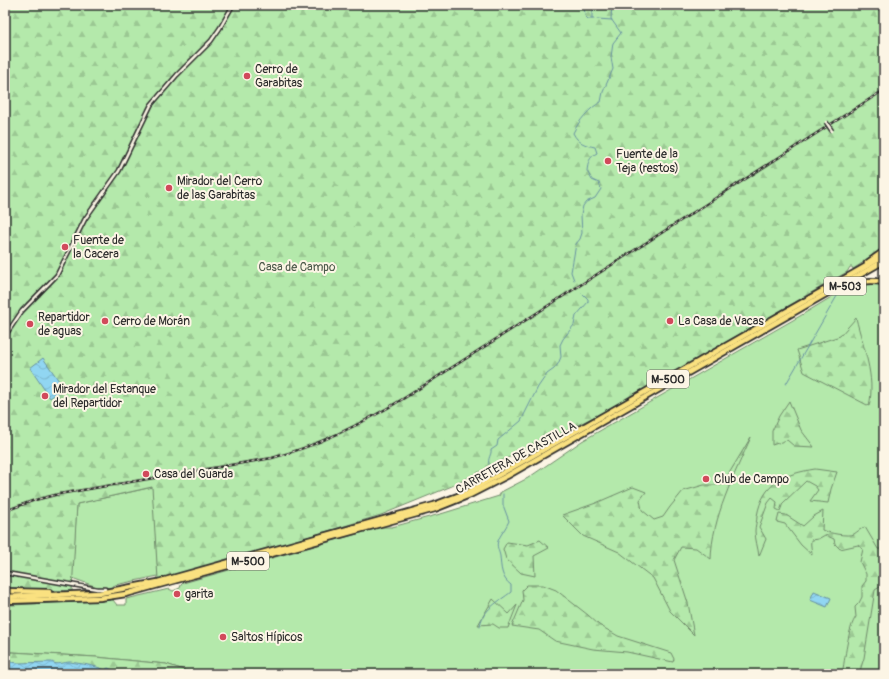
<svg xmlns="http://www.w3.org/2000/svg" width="889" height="679" viewBox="0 0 889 679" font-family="Pangolin,sans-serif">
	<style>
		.grass { fill: #b4e9ab; stroke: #708a6b }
		.forest { fill: url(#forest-firs); stroke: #708a6b }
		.water { fill: url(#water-waves); stroke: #6892a2 }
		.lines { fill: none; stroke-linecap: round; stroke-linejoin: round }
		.stream { stroke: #6892a2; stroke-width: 1 }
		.street-casing { stroke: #2b2b2b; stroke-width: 5.5 }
		.highway-casing { stroke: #2b2b2b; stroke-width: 8 }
		.street { stroke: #fcf5e5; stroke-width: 2.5 }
		.highway { stroke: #fae180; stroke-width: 4.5 }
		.rail-casing { stroke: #2b2b2b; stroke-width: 2.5 }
		.rail { stroke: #fcf5e5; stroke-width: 1; stroke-dasharray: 3; stroke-linecap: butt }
		.street-bridge-casing { stroke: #2b2b2b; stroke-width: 5.5; stroke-linecap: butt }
		.street-bridge { stroke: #fcf5e5; stroke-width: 2.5 }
		.poi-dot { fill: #d1495b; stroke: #fcf5e5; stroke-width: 1.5 }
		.labels { text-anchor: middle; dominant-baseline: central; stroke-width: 4; stroke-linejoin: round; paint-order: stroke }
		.shield { fill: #fcf5e5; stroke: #6a6863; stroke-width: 1 }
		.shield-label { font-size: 11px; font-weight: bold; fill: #2b2b2b }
		.poi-label { font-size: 12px; fill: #2b2b2b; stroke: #fcf5e5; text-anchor: start }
		.park-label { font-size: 12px; fill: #4d5a4b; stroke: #fcf5e5 }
		.street-label { font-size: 12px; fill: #2b2b2b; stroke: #fcf5e5 }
	</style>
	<defs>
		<pattern id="forest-firs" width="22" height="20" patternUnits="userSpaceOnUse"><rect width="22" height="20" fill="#b4e9ab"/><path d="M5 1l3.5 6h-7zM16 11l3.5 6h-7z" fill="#9bc893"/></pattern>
		<pattern id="water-waves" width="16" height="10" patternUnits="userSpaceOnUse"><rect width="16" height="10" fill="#91d6f2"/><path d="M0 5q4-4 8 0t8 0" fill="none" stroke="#7db8d0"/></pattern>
	</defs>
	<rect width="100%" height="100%" fill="#fcf5e5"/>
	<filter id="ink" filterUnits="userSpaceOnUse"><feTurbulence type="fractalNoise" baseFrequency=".025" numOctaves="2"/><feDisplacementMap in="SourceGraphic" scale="8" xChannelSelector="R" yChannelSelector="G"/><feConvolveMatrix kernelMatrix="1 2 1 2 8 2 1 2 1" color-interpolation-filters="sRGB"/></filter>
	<g filter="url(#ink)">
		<g class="grass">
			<path d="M869,284l15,1v389h-688l-30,-10 -70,-7 -84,-5 -7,1v-49l7,1 101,-5 4,5h9v-6l43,-10 4,2 7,-3 1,-3 2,-2 199,-56h10l52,-14 55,-17 2,-4 27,-14 54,-37 218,-125 43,-26 16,-5z"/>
			<path d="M153,487l5,89 -43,9 -5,3 -13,-1 -25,-9 5,-74z"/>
		</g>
		<g class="forest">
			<path d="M5,5h879v244l-31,20 -1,-2h-2l-3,5 -228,132 -49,25 -69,32 -49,25 -71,29 -113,34 -110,30 -6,-92 -75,17 -5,87 -67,-2z"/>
			<path d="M856,318c7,29 20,59 13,88l-65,-34 -7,-22 43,-14z"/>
			<path d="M789,401l12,29 13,17 -20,-1 -7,-6 -15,5v-14l7,-15z"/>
			<path d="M751,437c-17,39 -39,80 -40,122l-15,-11 -15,-1 -7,13 14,43 6,32 -24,-24 -17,-33 -34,-26 -36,-16 -21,-21 34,-12 37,-16 13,5 -6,8 2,10 12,10 9,-3 7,-10 13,-16 21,-6h18z"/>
			<path d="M815,469l22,3 -6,17 -3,14 -18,-2 8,-11 -3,-4 -9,-5 -23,22 -3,8 -4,-2 1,-7 -5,-4 -4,5 -9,24 7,12 -7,17c-1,-8 -4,-17 -4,-25 0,-5 2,-10 2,-15 6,-34 28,-42 58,-47z"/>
			<path d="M823,511l-1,19c6,3 26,7 32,4 3,-2 6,-5 11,-7l13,22h6v37l-4,1 -5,3 -11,68 -5,16h-17c3,-14 6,-47 14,-57l-1,-10 4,-4 3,-6v-11l4,-5v-7l-6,-12 3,-13 -5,-4 -18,4 -5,-5 -1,-5 -9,-4 -7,4 -7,1c-1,6 1,9 1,15l-11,-10 -16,-21 -8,-2 2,-8 7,1 17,11 11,-10z"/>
			<path d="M540,540l9,8 -15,8 1,20 -14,-3 -15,-14 -3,-10 4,-7 21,3z"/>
			<path d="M527,585h16l13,5 32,25 11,10 19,11 53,17 3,6 -1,3 -46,-10 -34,-3 -38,-8 -16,-11 -27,-4 11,-26 -1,-10z"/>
			<path d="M493,599l16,15 8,-9 -9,23h-9l-6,-4 -15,1z"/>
			<path d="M12,652l84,5 70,7 30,10h-184l-7,-6v-15z"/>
		</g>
		<g class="water">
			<path d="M43,358l21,30 -14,10 -20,-30z"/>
			<path d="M814,591l17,7 -4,9 -17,-7z"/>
			<path d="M5,661l13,2 34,-1c5,4 12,0 18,0 12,2 24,3 35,8l3,-2 12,6h-37l-59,-3 -9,3h-10z"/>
		</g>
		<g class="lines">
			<g class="stream">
				<path d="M584,5l1,11 3,3h6"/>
				<path d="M592,19v-6l4,-8"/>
				<path d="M597,19l15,1"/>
				<path d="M574,280l-3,-8 5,-28 4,-5 2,-6 -1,-18 2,-9 3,-4 9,-4 6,-9 -2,-6 -7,-3 -5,-9c1,-8 2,-14 10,-18l-2,-6c-10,-2 -17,-4 -22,-14 6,-12 16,-25 28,-31l2,-10 10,-23 -2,-12 2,-14 8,-10 -10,-14 1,-14"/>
				<path d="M786,384l51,-88"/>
				<path d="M489,464c-2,-5 3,-10 2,-14l6,-4 1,-6 23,-19 17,-34 9,-13 7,-5 4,-5 3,-7 -1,-12 3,-6 11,-14 2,-9 12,-14v-3l-6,-6"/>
				<path d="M480,627c1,-17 20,-26 31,-35v-7c-10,-7 -10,-18 -11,-29 -1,-5 -4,-10 -2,-15 2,-6 8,-13 11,-20l-6,-16v-11"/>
			</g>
			<defs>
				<g id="street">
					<path d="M5,336l17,-25 35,-36 28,-56 34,-48 32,-66 26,-30 34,-34 9,-13 13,-23"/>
					<path d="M5,573l92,16h8"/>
				</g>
				<g id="highway">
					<path d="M867,263l17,-12"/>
					<path d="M884,266v6"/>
					<path d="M843,287c15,-6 26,-7 41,-5"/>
					<path d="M5,591l44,1"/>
					<path d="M5,597l95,-4 58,-11 276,-77 34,-13 36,-20 380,-216"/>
					<path d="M5,601l95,-3 26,-4 309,-85 35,-14 37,-19 377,-215"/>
					<path d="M5,623v7"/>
					<path d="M5,672l2,2"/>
				</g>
			</defs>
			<use href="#street" class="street-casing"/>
			<use href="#highway" class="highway-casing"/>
			<use href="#street" class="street"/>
			<use href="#highway" class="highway"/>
			<defs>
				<path id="rail" d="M5,511l30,-11 24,-6 213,-36c48,-13 92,-35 134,-61l478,-307"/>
			</defs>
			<use href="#rail" class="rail-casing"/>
			<use href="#rail" class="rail"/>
			<defs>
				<path id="street-bridge" d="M826,122l6,9"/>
			</defs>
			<use href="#street-bridge" class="street-bridge-casing"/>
			<use href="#street-bridge" class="street-bridge"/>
		</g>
	</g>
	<g class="poi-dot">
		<circle cx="247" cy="76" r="4"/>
		<circle cx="608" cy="161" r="4"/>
		<circle cx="169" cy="188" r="4"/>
		<circle cx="65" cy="247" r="4"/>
		<circle cx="105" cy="321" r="4"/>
		<circle cx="670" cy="321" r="4"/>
		<circle cx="30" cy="324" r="4"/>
		<circle cx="45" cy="396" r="4"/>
		<circle cx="146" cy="474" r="4"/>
		<circle cx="706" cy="479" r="4"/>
		<circle cx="177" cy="594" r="4"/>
		<circle cx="223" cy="637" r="4"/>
	</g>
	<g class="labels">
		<g class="shield">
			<rect x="824" y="277" width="42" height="18" rx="3"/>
			<rect x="647" y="370" width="42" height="18" rx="3"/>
			<rect x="227" y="552" width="42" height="18" rx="3"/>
		</g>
		<g class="shield-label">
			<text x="845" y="286">M-503</text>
			<text x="668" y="379">M-500</text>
			<text x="248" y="561">M-500</text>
		</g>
		<g class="poi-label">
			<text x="255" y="69">Cerro de<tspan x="255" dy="14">Garabitas</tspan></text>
			<text x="616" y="154">Fuente de la<tspan x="616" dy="14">Teja (restos)</tspan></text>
			<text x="177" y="181">Mirador del Cerro<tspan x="177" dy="14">de las Garabitas</tspan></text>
			<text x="73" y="240">Fuente de<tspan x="73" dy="14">la Cacera</tspan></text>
			<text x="38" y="317">Repartidor<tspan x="38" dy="14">de aguas</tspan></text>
			<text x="113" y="321">Cerro de Morán</text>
			<text x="678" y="321">La Casa de Vacas</text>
			<text x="53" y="389">Mirador del Estanque<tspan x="53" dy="14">del Repartidor</tspan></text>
			<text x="154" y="474">Casa del Guarda</text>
			<text x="714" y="479">Club de Campo</text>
			<text x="185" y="594">garita</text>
			<text x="231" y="637">Saltos Hípicos</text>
		</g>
		<g class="park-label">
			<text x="297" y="267">Casa de Campo</text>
		</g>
		<g class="street-label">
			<text transform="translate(516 458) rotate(-29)">CARRETERA DE CASTILLA</text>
		</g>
	</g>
	<rect width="889" height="679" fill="none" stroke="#fcf5e5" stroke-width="20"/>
	<rect x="10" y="10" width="869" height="659" fill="none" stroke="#2b2b2b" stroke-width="1.5" filter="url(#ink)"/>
</svg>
